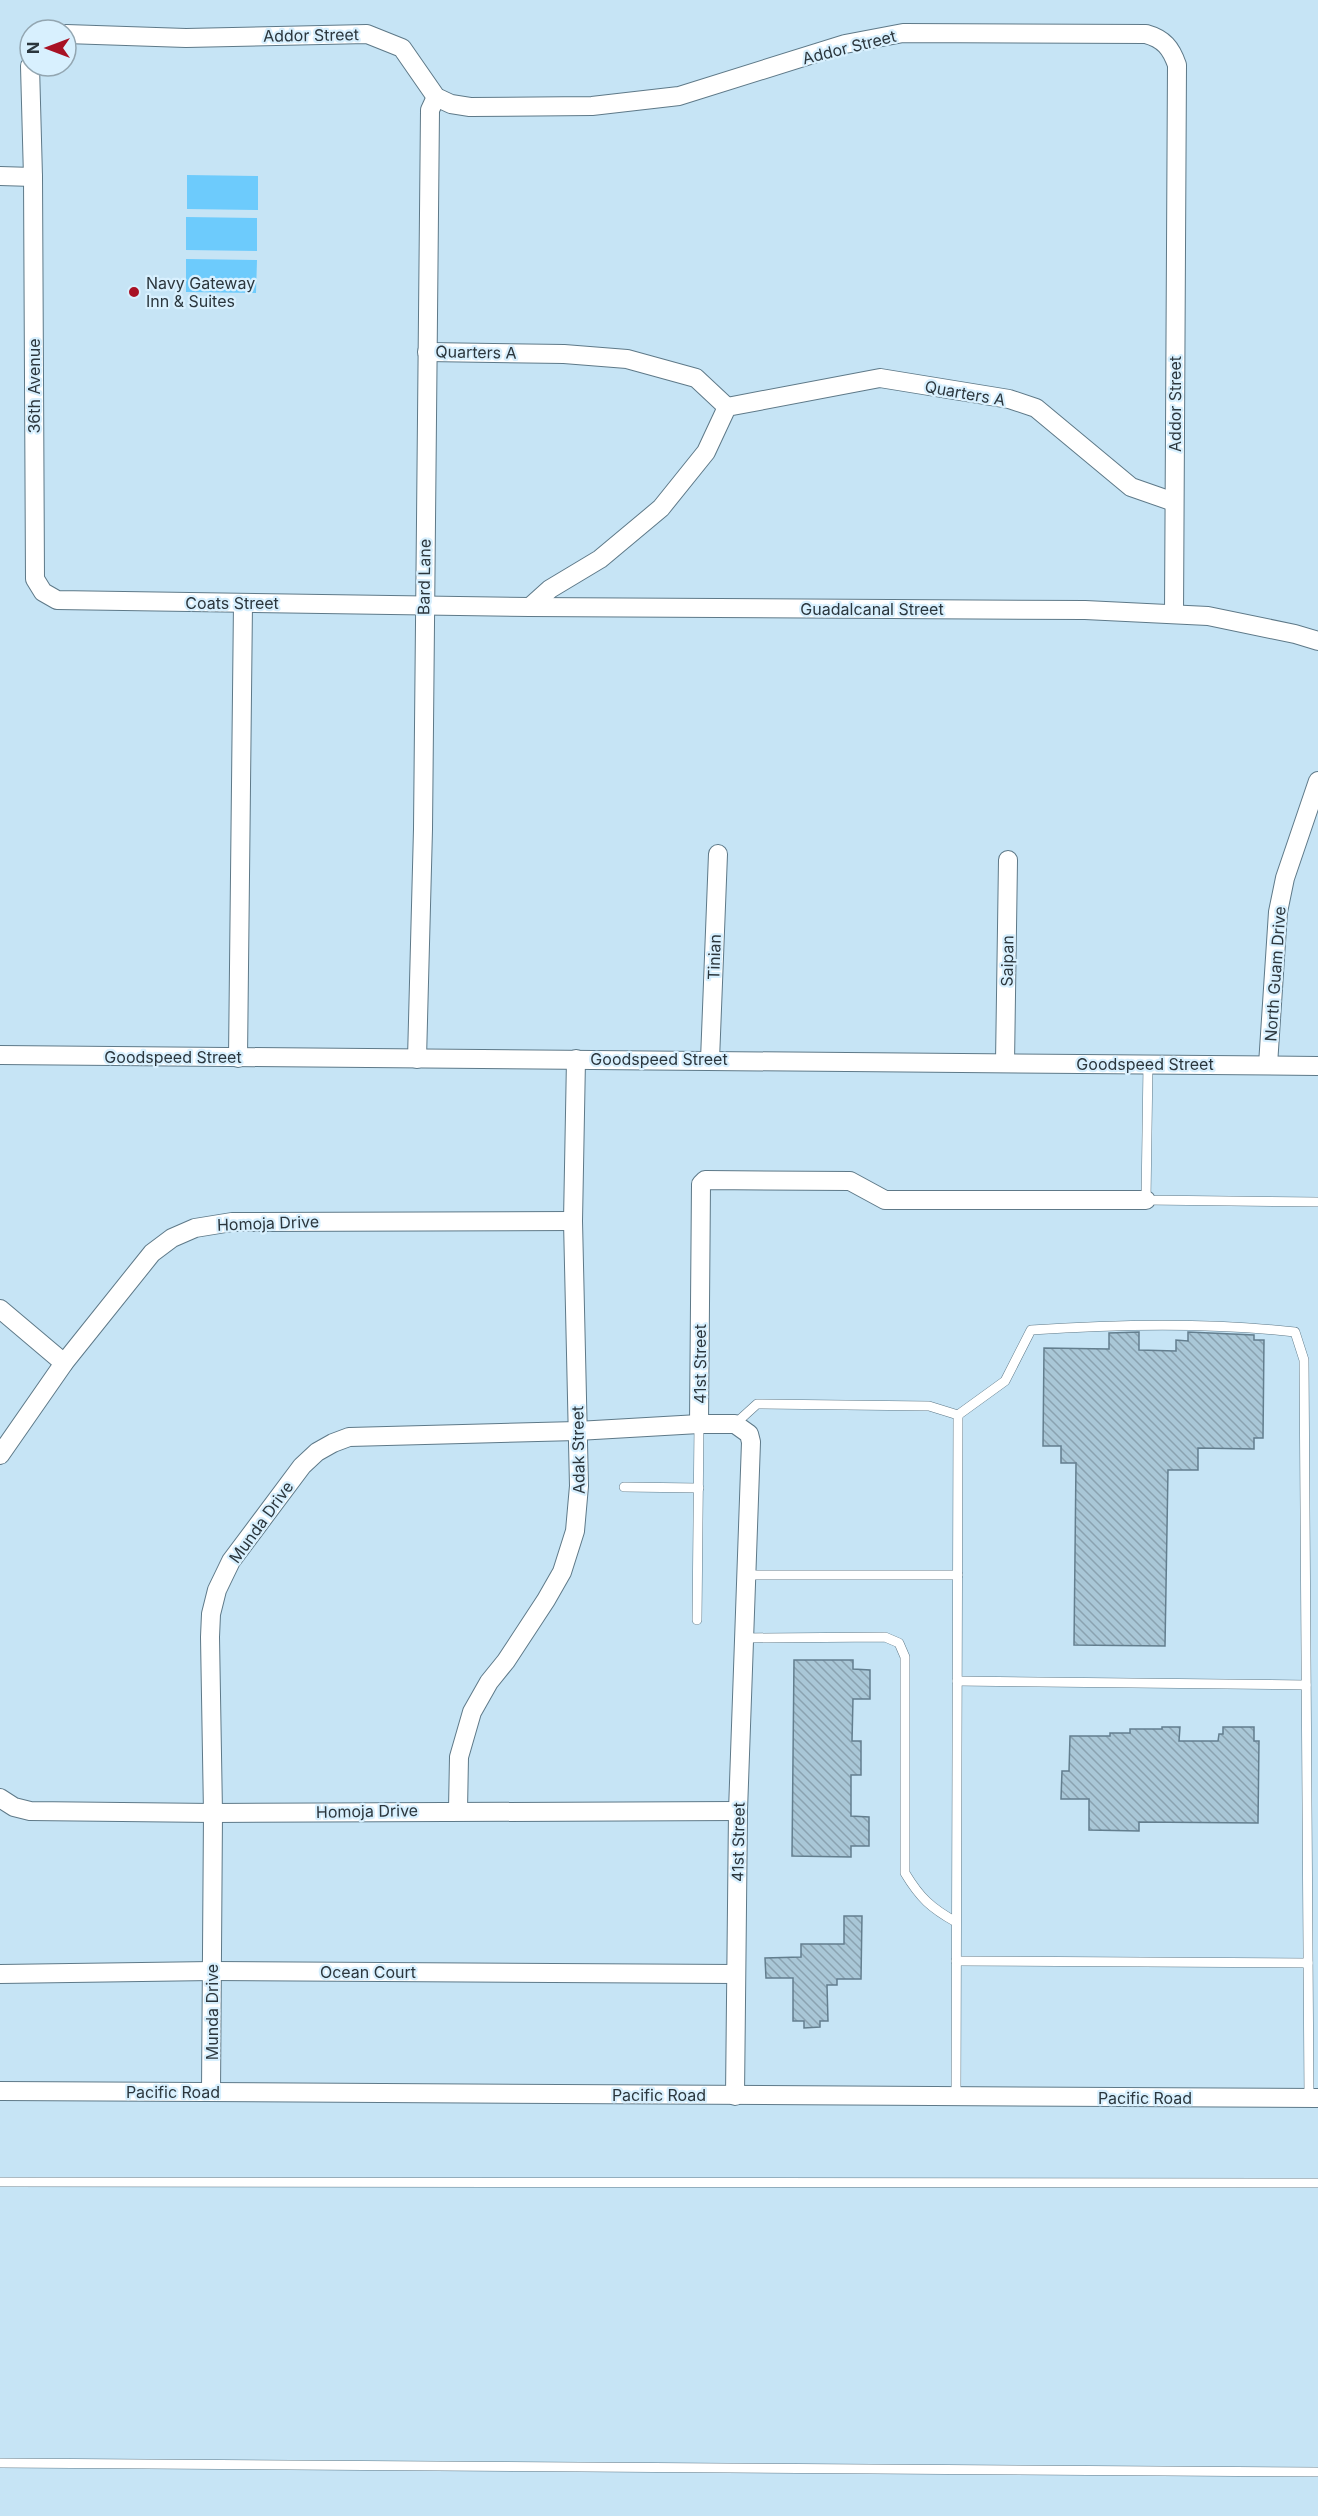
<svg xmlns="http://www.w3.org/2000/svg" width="1318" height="2516" viewBox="0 0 1318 2516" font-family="Inter,sans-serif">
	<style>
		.grass { fill: #6dcbfc }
		.building { fill: url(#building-back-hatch); stroke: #637e8e; stroke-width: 1.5 }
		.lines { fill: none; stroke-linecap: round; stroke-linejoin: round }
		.service-casing { stroke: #5e7988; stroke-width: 10 }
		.minor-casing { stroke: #5e7988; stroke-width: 20 }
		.service { stroke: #fff; stroke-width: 9 }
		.minor { stroke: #fff; stroke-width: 18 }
		.poi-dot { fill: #a81124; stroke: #d8f0fe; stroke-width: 2 }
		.labels { text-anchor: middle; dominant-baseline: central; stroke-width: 4.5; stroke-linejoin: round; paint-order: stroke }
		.street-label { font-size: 16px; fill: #2b363d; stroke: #d8f0fe }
		.poi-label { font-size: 16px; fill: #2b363d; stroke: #d8f0fe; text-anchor: start }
	</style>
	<defs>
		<pattern id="building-back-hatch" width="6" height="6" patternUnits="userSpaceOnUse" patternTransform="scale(1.5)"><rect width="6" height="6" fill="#a9c7d7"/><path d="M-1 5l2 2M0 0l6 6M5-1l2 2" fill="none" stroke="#8aa2b0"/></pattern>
	</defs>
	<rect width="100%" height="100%" fill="#c6e4f5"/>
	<g class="grass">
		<path d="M187,175l71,1v34l-71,-1z"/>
		<path d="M186,217l71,1v33l-71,-1z"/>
		<path d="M186,259l71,1 -1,33 -70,-1z"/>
	</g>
	<g class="building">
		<path d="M1139,1332v18l37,1v-11l12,1v-9l66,3v5h10l-1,98h-9v11l-56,-1v22h-30l-3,176 -91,-1 2,-182h-15v-17h-18l1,-98 65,1v-16z"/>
		<path d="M794,1660h59v9l17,1v29h-17l-1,42h9v34h-10v41l18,1v29h-18v11l-59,-1z"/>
		<path d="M1162,1727h18l-1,14h39l1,-7h4v-7h31v14h5l-1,82 -119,-1v9l-50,-1v-31h-28l1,-28h7l1,-35h40v-3h20v-4h32z"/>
		<path d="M844,1916h18l-1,63h-24v6h-10l1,36h-8v6l-16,1v-7h-11v-43h-27l-1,-20 36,-1v-13h43z"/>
	</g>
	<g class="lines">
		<defs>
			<g id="service">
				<path d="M1148,1064l-2,136 172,2"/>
				<path d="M958,1415l47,-34 26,-51c87,-6 177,-8 264,2l9,28 5,738"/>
				<path d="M735,1424l22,-20 172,2 29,9 -2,682"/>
				<path d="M624,1487l75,1"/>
				<path d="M747,1575h211"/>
				<path d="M697,1620l2,-196"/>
				<path d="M745,1638l140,-1 14,6 6,14v216c15,25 26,35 51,49"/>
				<path d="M957,1681l349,4"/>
				<path d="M956,1961l352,2"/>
				<path d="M0,2182l1318,1"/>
				<path d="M0,2463l1318,9"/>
			</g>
			<g id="minor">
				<path d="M66,34l120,4 181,-4 35,14 34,49 15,7 19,3 122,-1 87,-10 166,-52 58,-11 243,1c18,5 25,14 31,31l-3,548"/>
				<path d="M30,66l3,111 2,402 8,13 14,8 473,7 555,3 123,6 87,18 23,7"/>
				<path d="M0,176l33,1"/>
				<path d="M427,352l137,2 63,5 69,19 31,29"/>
				<path d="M530,607l20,-18 50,-30 61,-51 45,-56 21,-45 153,-29 129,21 27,9 95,79 43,15"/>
				<path d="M0,1055l1318,11"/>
				<path d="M238,1058l5,-455"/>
				<path d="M417,1059l6,-230 7,-719 6,-13"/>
				<path d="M710,1060l8,-206"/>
				<path d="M1005,1063l3,-203"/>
				<path d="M1268,1065l10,-153 7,-34 33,-97"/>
				<path d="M0,1309l64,54"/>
				<path d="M699,1424l2,-240 4,-4 145,1 35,19h261"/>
				<path d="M0,1455l64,-92 88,-110 20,-15 23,-10 37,-6 341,-1"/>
				<path d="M0,1798l14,9 16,4 183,2 525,-2"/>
				<path d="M458,1810l1,-53 13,-45 17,-30 17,-21 40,-61 16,-28 13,-41 4,-45 -6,-265 3,-162"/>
				<path d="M0,1974l212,-3 524,3"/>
				<path d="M0,2091l1318,7"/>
				<path d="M211,2092l2,-279 -3,-176 1,-23 6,-24 14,-29 71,-95 15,-14 16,-9 16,-6 228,-6 122,-7h36l14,10 2,8 -13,369 -3,285"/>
			</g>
		</defs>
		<use href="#service" class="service-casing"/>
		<use href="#minor" class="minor-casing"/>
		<use href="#service" class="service"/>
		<use href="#minor" class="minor"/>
	</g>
	<circle class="poi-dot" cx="134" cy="292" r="6"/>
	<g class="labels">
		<g class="street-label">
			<text transform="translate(311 35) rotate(-1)">Addor Street</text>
			<text transform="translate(849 47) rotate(-14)">Addor Street</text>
			<text transform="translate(476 352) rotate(1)">Quarters A</text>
			<text transform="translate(34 386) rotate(-90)">36th Avenue</text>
			<text transform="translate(965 393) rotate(10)">Quarters A</text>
			<text transform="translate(1175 404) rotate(-90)">Addor Street</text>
			<text transform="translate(424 577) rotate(-89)">Bard Lane</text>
			<text x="232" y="603">Coats Street</text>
			<text x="872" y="609">Guadalcanal Street</text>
			<text transform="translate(714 957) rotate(-88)">Tinian</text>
			<text transform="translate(1007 961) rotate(-89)">Saipan</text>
			<text transform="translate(1275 974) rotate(-86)">North Guam Drive</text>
			<text x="173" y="1057">Goodspeed Street</text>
			<text x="659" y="1059">Goodspeed Street</text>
			<text x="1145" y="1064">Goodspeed Street</text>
			<text transform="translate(268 1223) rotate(-2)">Homoja Drive</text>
			<text transform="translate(700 1364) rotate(-90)">41st Street</text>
			<text transform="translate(578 1450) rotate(-91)">Adak Street</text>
			<text transform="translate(261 1522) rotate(-54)">Munda Drive</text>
			<text transform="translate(367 1811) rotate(-1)">Homoja Drive</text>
			<text transform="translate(738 1842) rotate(-89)">41st Street</text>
			<text x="368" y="1972">Ocean Court</text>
			<text transform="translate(212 2012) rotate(-90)">Munda Drive</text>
			<text x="173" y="2092">Pacific Road</text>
			<text x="659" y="2095">Pacific Road</text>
			<text x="1145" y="2098">Pacific Road</text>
		</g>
		<g class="poi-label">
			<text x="146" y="283">Navy Gateway<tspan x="146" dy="18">Inn &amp; Suites</tspan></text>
		</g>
	</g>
	<g transform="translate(48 48) rotate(270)"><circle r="28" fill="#d8f0fe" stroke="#93a6b1" stroke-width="1.5"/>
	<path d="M0-4.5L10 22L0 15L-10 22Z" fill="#a81124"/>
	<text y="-9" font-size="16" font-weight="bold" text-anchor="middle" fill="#2b363d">N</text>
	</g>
</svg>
